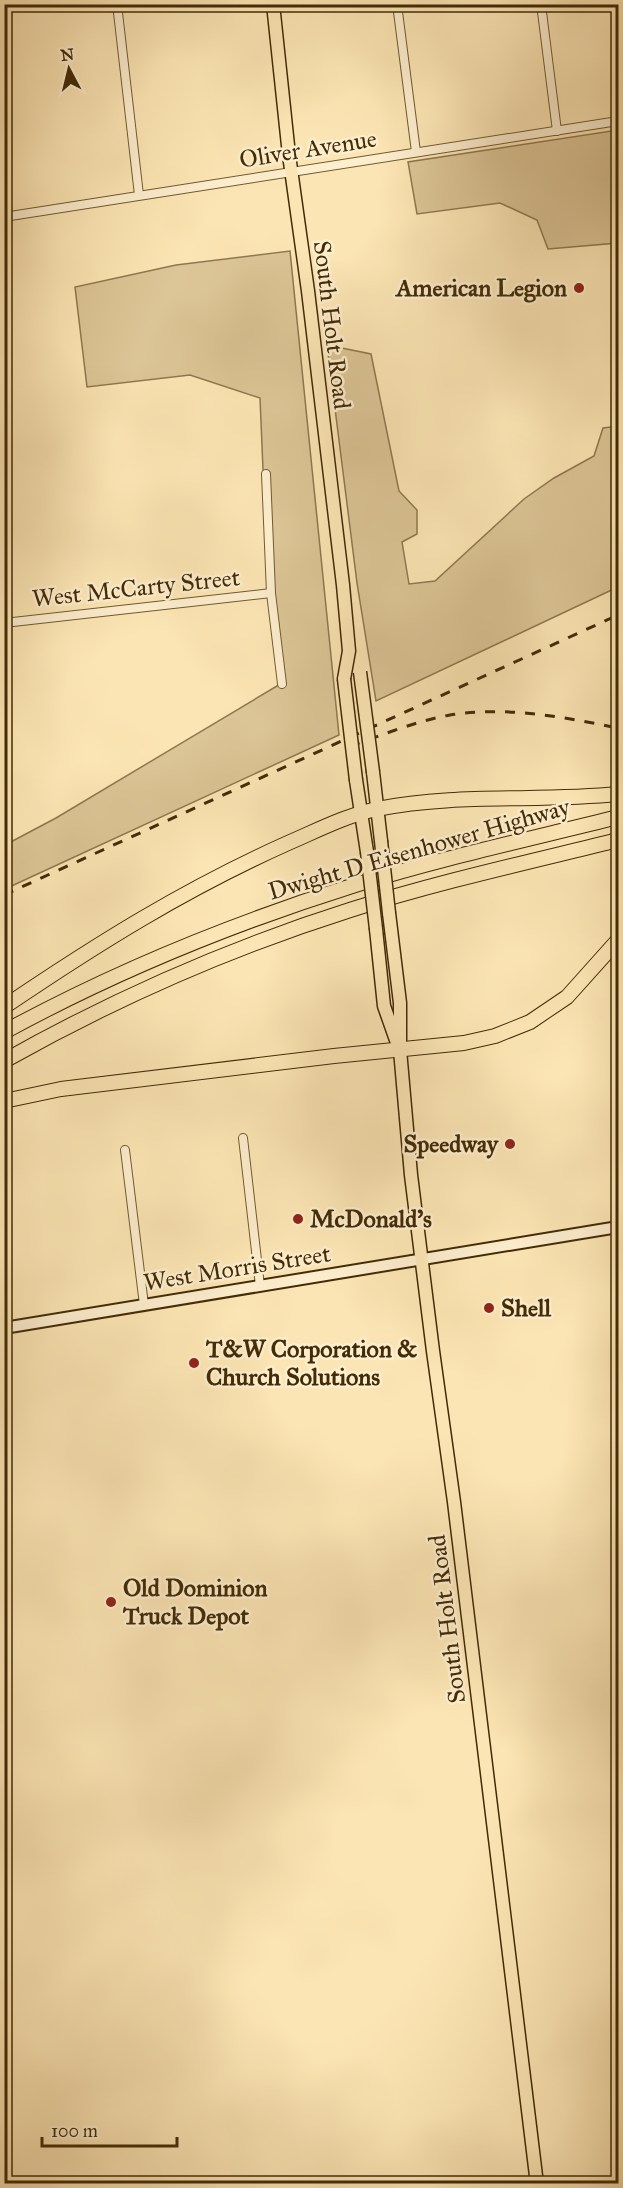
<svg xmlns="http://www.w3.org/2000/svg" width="623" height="2188" viewBox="0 0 623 2188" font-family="'IM FELL Great Primer',serif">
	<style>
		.green { fill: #dcc596; stroke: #8f784e; stroke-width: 1.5 }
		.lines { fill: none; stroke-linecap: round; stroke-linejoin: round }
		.minor-casing { stroke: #705a32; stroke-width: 10 }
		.secondary-casing { stroke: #422b06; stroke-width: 14 }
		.primary-casing { stroke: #422b06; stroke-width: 15 }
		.motorway-casing { stroke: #422b06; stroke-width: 16 }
		.minor { stroke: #fdeece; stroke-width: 8 }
		.secondary { stroke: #fdeece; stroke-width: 10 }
		.primary { stroke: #fce5b4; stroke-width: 12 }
		.motorway { stroke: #fce5b4; stroke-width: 14 }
		.rail { stroke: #422b06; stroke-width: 3; stroke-dasharray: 10 10; stroke-linecap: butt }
		.primary-bridge-casing { stroke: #422b06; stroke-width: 15; stroke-linecap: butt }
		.primary-bridge { stroke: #fce5b4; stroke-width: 12 }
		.poi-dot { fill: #8f2418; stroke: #fdeece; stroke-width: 2 }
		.labels { text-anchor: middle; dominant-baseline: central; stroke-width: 5; stroke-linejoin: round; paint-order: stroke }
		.street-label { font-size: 24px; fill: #422b06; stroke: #fdeece }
		.poi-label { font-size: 24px; font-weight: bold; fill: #422b06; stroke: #fdeece; text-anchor: start }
	</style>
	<rect width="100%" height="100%" fill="#fce5b4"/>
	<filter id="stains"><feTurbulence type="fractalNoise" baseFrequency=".00333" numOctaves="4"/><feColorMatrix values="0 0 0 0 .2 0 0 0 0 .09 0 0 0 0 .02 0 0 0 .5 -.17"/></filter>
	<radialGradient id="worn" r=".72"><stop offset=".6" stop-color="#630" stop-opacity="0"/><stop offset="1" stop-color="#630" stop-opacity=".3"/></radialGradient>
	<g class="green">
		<path d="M618,130v113l-70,6 -11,-29 -37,-17 -83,11 -9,-52z"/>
		<path d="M290,251l49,484 -334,154v-44l51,-27 226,-135 -14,-94 -8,-191 -70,-23 -103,12 -12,-100 101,-22z"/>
		<path d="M327,345l44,9 28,137 18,19v24l-15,8 7,42 26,-3 89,-82 30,-21 40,-22 9,-28 15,-2v161l-242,114 -19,-118z"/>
	</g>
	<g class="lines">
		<defs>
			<g id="minor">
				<path d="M117,4l22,191"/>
				<path d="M397,4l19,148"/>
				<path d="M541,4l16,127"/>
				<path d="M4,217l614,-96"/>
				<path d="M266,474l5,119 11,91"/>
				<path d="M4,623l267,-30"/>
				<path d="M243,1138l17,148"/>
				<path d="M125,1150l19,155"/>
			</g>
			<path id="secondary" d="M4,1328l614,-101"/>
			<g id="primary">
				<path d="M273,4l16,151 19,136 35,294 6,66 -5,28"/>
				<path d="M373,772l8,69"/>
				<path d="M356,780l11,72"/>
				<path d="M389,913l11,90v47l11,125 22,176 21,151 83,682"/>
				<path d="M376,929l8,77 12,34"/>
			</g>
			<g id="motorway">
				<path d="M4,1007c93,-63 181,-118 284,-164 28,-12 59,-28 89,-34 80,-16 162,-7 241,-15"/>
				<path d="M4,1032c112,-61 230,-109 351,-147 87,-27 175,-46 263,-68"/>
				<path d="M4,1061c110,-62 226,-113 346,-151 88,-28 179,-48 268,-70"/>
				<path d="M4,1101l57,-12 273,-33 130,-13 31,-7 35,-14 37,-25 51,-57"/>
			</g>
		</defs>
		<use href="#minor" class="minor-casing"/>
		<use href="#secondary" class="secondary-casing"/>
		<use href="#primary" class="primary-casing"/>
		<use href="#motorway" class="motorway-casing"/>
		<use href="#minor" class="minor"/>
		<use href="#secondary" class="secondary"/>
		<use href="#primary" class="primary"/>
		<use href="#motorway" class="motorway"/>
		<g class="rail">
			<path d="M350,746c33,-11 66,-25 100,-31 57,-9 113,2 168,13"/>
			<path d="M4,895l614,-280"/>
		</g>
		<defs>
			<g id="primary-bridge">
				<path d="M360,672l13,100"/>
				<path d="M344,679l12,101"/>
				<path d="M381,841l8,72"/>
				<path d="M367,852l9,77"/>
			</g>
		</defs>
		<use href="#primary-bridge" class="primary-bridge-casing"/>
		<use href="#primary-bridge" class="primary-bridge"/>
	</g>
	<g class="poi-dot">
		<circle cx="579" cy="288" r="6"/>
		<circle cx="510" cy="1144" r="6"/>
		<circle cx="298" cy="1219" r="6"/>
		<circle cx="489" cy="1308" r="6"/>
		<circle cx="194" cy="1363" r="6"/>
		<circle cx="111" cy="1602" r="6"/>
	</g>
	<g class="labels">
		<g class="street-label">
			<text transform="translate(308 149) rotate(-9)">Oliver Avenue</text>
			<text transform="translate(332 325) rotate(83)">South Holt Road</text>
			<text transform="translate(136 588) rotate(-6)">West McCarty Street</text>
			<text transform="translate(419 849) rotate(-16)">Dwight D Eisenhower Highway</text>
			<text transform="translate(237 1268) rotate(-9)">West Morris Street</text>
			<text transform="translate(447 1619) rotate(-97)">South Holt Road</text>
		</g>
		<g class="poi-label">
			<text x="567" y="288" text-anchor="end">American Legion</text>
			<text x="498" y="1144" text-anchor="end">Speedway</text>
			<text x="310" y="1219">McDonald's</text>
			<text x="501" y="1308">Shell</text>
			<text x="206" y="1349">T&amp;W Corporation &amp;<tspan x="206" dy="28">Church Solutions</tspan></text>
			<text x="123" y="1588">Old Dominion<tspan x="123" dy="28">Truck Depot</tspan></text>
		</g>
	</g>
	<rect width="623" height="2188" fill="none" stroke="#fce5b4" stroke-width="24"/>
	<rect x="6" y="6" width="611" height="2176" fill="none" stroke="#422b06" stroke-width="3"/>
	<rect x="12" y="12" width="599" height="2164" fill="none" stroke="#422b06" stroke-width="1.5"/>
	<g transform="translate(69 69) rotate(353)" stroke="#fdeece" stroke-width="4.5" paint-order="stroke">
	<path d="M0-4.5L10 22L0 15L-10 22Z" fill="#422b06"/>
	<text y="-9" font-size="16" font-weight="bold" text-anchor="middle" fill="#422b06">N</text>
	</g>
	<path d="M42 2137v9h135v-9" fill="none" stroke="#422b06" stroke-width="3"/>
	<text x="51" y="2137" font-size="18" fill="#422b06" stroke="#fdeece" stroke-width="4.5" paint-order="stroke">100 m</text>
	<rect width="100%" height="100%" filter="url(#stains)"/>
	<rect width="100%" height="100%" fill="url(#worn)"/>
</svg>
